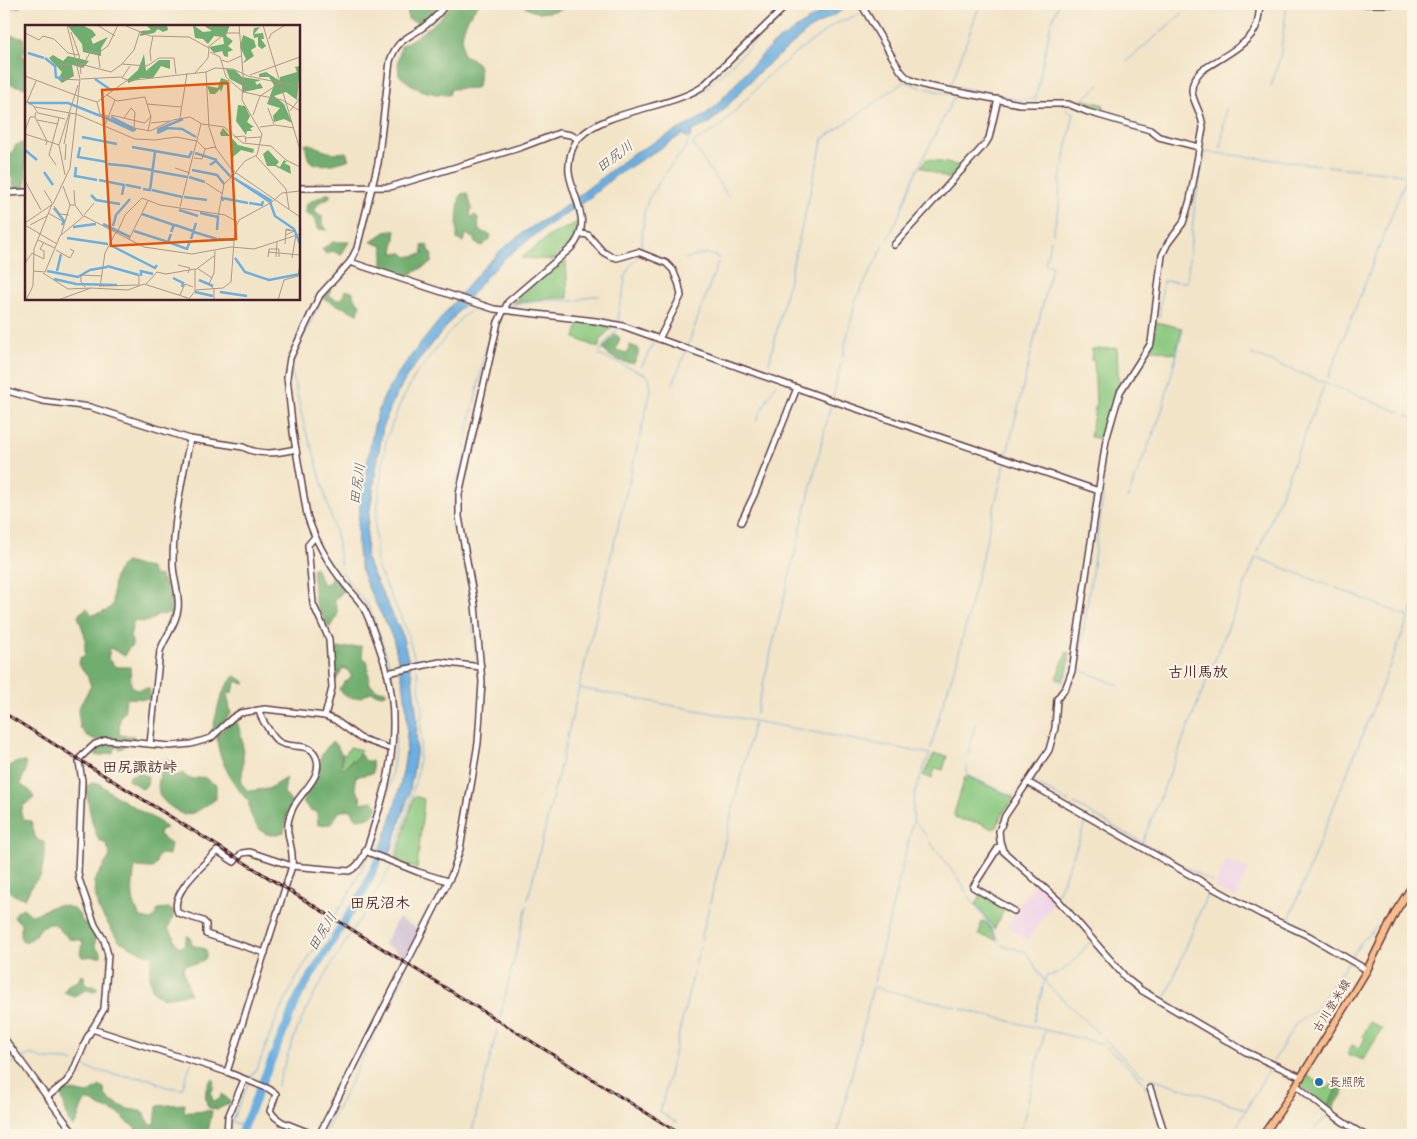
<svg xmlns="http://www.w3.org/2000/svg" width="1417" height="1139" viewBox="0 0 1417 1139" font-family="Kalam,'Klee One',sans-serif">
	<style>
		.built { fill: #eed0e8 }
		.industrial { fill: #ccbed4 }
		.green { fill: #8bc980; stroke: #6a7456 }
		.forest { fill: #70ad6e; stroke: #5d664c }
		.water { fill: #6aafe0; stroke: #5a6786 }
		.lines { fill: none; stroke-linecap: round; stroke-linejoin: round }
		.stream { stroke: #6aafe0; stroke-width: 1 }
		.river { stroke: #6aafe0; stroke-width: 8 }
		.minor-casing { stroke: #633d42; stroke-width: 8 }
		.major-casing { stroke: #633d42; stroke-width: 9 }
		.minor { stroke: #fff; stroke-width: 5 }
		.major { stroke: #fabc8b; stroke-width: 6 }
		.rail-casing { stroke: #4a1f2b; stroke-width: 3 }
		.rail { stroke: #fcf5e5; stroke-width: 1; stroke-dasharray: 4; stroke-linecap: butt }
		.poi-dot { fill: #1f6fb2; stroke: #fcf5e5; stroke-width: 2 }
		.labels { text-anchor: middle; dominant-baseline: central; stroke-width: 4; stroke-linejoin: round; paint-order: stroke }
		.street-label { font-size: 12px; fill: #4a1f2b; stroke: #fcf5e5 }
		.poi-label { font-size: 12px; fill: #4a1f2b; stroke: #fcf5e5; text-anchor: start }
		.water-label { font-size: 14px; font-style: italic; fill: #55516a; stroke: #fcf5e5 }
		.quarter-label { font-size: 15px; font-weight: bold; fill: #4a1f2b; stroke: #fcf5e5 }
		.inset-river { fill: none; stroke: #6aafe0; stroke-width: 2.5 }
		.inset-road { fill: none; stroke: #af9589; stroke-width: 1 }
		.view { fill: #e0560e; fill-opacity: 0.15; stroke: #e0560e; stroke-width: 2.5 }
		.inset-edge { fill: none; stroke: #4a1f2b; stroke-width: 2.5 }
	</style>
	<rect width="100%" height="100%" fill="#fcf5e5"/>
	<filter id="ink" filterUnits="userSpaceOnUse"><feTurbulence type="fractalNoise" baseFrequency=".02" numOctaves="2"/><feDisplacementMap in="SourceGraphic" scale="10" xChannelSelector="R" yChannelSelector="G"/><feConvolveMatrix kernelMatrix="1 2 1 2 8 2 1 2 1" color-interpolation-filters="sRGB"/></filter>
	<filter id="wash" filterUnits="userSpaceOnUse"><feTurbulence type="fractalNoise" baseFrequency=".0096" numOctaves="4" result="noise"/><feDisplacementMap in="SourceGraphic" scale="20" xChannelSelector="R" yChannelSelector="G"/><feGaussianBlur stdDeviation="1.12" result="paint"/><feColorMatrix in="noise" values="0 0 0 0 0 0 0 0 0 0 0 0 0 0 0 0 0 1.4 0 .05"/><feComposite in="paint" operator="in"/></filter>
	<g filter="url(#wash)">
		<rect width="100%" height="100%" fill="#f2e4c7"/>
		<g class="built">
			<path d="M1226,860l22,10 -12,28 -21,-10z"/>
			<path d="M1035,883l15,12 4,6 -27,40 -19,-15 14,-25z"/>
		</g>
		<path class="industrial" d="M398,918l22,12 -15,27 -21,-13z"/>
		<g class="green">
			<path d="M1083,99l21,6 -2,9 -21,-9z"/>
			<path d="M926,159l35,7 -12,13 -28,-12z"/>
			<path d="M578,222c-1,21 -11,25 -25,38l-32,-2 30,-23z"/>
			<path d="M563,260l3,2 2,36h-20l-35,5 2,-3z"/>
			<path d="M579,322l35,4 -12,11 -4,11 -23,-10z"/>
			<path d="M1156,322l26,6 -6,26 -24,-5z"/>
			<path d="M1117,348l2,44 -5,10 -10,37 -14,-2 6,-34 -2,-42 -3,-1 1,-11z"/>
			<path d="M1067,652l2,1 -2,18 -5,10 -6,-3z"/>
			<path d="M350,747l11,3 -4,7 -3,4 -3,-1 -3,5 -4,3 -3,-1 2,-7 -1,-7 3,2z"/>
			<path d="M934,754l13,2 -4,14 -8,-2 -3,10 -9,-2z"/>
			<path d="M967,776l47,22 -13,18 -4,11 -5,2 -11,-6 -25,-4 -2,-5 11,-37z"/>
			<path d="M414,796l10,3 -7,70 -21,-9z"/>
			<path d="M982,894l23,14 -11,21 -18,-25z"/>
			<path d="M982,921l5,2 10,17 -18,-5z"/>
			<path d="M1370,1022l12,7 -19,31 -16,-6 5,-9 8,3 5,-10 -2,-2z"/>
			<path d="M1306,1075l22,14 6,-10 3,2 -4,7 4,2 -10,16 -25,-19z"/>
		</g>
		<g class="forest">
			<path d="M4,4h20l-5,3 -11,1 -1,3 4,14 -4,10 16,2 2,13 -3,5 4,3v30l-17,-4 -5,3z"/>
			<path d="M407,4h32l-12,15 -8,4 -11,-4z"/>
			<path d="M452,4h27c-15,17 -19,28 -16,51 18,6 18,13 15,31l-3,2 -24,1 -2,6c-22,-1 -33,-5 -50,-20l-1,-14 3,-15c21,-13 36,-22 51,-42z"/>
			<path d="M522,4h50c-15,8 -37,14 -50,0z"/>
			<path d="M26,142v47l-12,1 -1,-10 -9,-14 12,-21z"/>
			<path d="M305,144c8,0 9,1 16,5 8,5 17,4 25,3l3,7c-8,4 -34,10 -40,1 -2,-4 -3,-12 -4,-16z"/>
			<path d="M467,193l5,15 -2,6 1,3 4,-2 3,3 1,13 12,4 -2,5 -7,6 -7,-3 -2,-6h-3l-3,-4 -4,9 -6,-3c0,-10 0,-37 4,-45z"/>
			<path d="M326,194h4v3l-12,7 -3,6 1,3 6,3v7l5,7 -9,-1 -5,-12 -7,-3 -1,-7 3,-4z"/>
			<path d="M396,230l-3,23h10l4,4 16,-3 -1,-8 5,-2 5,12 -1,7 -24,13 -19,-5 -5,-4v-21l-12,-4 14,-10z"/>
			<path d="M333,242h16l-8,13 -8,-4 -7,3 -4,-5z"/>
			<path d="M330,288h1l-2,7 8,5 5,-1 3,-9 8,2v4l7,9 -2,9 -36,-16z"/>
			<path d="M615,334l5,4 -4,12 11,3 3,-8 8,3v6l-4,9c-10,1 -26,-6 -31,-14z"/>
			<path d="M126,562l13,4 11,2 4,8 5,-1 6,9 9,22 1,6 -9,22 -2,-1 3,-12 4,-4 -2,-4 -6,2 -5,-1c-7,9 -14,8 -25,7l-3,17 2,3v5l-5,4 -2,6 -15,-8 -2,11 8,8h14l1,18 6,5 12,-2 2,11 -25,-1 -2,15 -4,4 -1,18 15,1 1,4 -28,-1 -11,1 -10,-5 -6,-8 -2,-18 13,-23 -4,-11 -8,-10 1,-7 5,-3v-19l-7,-20 2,-3 7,-5 5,7 14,-4 7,-7c0,-18 -2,-30 13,-42z"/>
			<path d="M315,567l8,18 7,-3v-4l7,1 6,13 -9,8c6,13 4,18 -5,28l-14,-26 -3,-33z"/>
			<path d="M361,646l3,14h3l3,25 4,2 1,2 11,2v3l-4,1 -12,-3c-10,8 -24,9 -31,-3l7,-8 6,-4 -5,-8 -4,-1 -7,12 -2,-1 -2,-28 3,-2z"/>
			<path d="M236,676l10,7 -3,1 -6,-3 -5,12 -5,1 4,20 -19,18c5,-18 8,-46 24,-56z"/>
			<path d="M236,720c9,19 8,42 5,63l7,8 20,-2 18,-11 -2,15 8,10 -4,8 -4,21c-4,1 -9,3 -13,3 -13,-1 -23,-21 -22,-33 -15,-16 -33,-45 -32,-68z"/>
			<path d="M331,742l6,3c4,8 6,14 4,23l3,1 5,-4 2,-4h3l6,-7 6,7h6l1,12 -18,4 1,13 4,6 1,7 12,-2 5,5c-5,11 -10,12 -21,13l-8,-10 -10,3 -8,12 -13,1 -1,-13 -7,-2 -6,-7 -1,-5 15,-23 3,-19z"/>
			<path d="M108,743h16v4l-4,2 -4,-3 -3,7 -15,3 -5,-3 3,-7z"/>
			<path d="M167,758l4,5 1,11 4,2 7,-3c6,8 11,6 20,4l13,8v14l-20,13 -12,3c-30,-17 -29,-22 -21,-54z"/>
			<path d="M18,762h7c3,10 -2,13 -5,22l10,7 4,7 -11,8 -2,7 2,7 8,1 4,15 4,5 5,1v16l-3,18 -7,6 -9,16c-11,-1 -16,-5 -21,-15v-115z"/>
			<path d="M138,773l10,3 -1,9 -4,4 -15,-9 1,-4z"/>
			<path d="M93,783h6l15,12 47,28 5,5 -6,2 -1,5 12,9 -2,11 -7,-1 -5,3 -1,8 -4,3 -17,-1c-3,19 -5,35 6,51l10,2 4,-3 3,-8 11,-1 5,4 -1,5 -5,12 6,7 1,6 5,5 4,-1 3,-10 3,1 2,8 13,4 2,5 -2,5 -9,5h-10l-3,4 7,26c-7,0 -22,4 -28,3 -17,-5 -12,-29 -9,-41l-10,-3 -25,-13 -20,-32 -2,-9 -2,-18 15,-23 1,-5 -4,-9 -8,-5c-7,-17 -10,-35 -12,-53z"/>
			<path d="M58,905c13,1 21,5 25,18h7l5,11v12l6,6v4l-19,1 -2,-5 3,-9 -2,-3 -12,-1 -15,-15c-19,-1 -13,15 -31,18l-2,-4v-14l-7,-7 2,-5 7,-4 8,7c10,-2 16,-8 27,-10z"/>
			<path d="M81,975l3,1 1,8 12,3v3l-4,2 -7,-2 -12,6 -10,-4 4,-7 10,-4z"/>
			<path d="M212,1079l2,1 -1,8 -2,6 2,7 6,-1 3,-6 7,6 1,3 -12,6 -9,-1c-5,-7 -5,-23 3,-29z"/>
			<path d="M1337,1081l10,6 -15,23 -5,-4 10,-15 -4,-3z"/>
			<path d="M100,1086l4,2 1,7 7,7c6,1 10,5 16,7 6,1 10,1 16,4l6,11h5l2,-18 28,-2 -1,7c6,3 19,-1 28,0l-4,21 -5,3h-72l4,-1 1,-6 -9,-6 -7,-8 -19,-7 -8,-5 -7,-2c-7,8 -6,19 -13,27l-5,-7 -7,-27 6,-3 21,4z"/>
		</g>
		<path class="water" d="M833,4h20l-42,24 -54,46 -39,42 -12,9 -14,6 -1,6h-6l-2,-3 -68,42 -33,28 -35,22 -40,30 -22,22 -76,95 -15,26 -11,27 -16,103 -1,30 36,75 10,41 5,44 -1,36 -4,24 -3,15 -20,63 -10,-3c24,-68 38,-118 20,-189 -2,-9 -3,-18 -6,-26 -10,-25 -30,-54 -34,-80 -5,-32 3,-63 8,-94 4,-23 7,-48 18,-70 12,-23 30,-44 46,-64 25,-31 50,-65 81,-90 15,-12 32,-21 48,-31 7,-5 11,-10 18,-14l54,-42 67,-35 15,-11 32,-36 26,-27z"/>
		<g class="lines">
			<g class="stream">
				<path d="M1127,61l58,-50"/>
				<path d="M951,85l29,-81"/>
				<path d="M958,87l62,13 14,-1"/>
				<path d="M1271,87l9,-30 7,-53"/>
				<path d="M699,95l83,-79"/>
				<path d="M1083,99l17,-14"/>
				<path d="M1035,101l16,-78 8,-19"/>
				<path d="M1221,148l5,-40"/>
				<path d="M1327,166l76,8"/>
				<path d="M1406,169l7,-57"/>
				<path d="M729,197l-36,-52 1,-3 26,-15 49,-52 28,-23 38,-28 25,-10"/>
				<path d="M1053,233l6,-26 1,-27 14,-67 -7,-2v-3"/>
				<path d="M888,239l13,-28 12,-32 41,-82"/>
				<path d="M641,252l3,-39 5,-15 16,-25 22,-27 2,-9"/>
				<path d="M685,259l21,-6 13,5"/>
				<path d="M353,262l8,-14 13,-57"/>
				<path d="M510,305l38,-5 27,1 16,-5h8"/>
				<path d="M1159,317l4,-36 24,1 8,-80 10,-50 115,13"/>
				<path d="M619,323l-1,-13 5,-16 2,-17 5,-11 9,-10"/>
				<path d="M302,338l7,-12 8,-18"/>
				<path d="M688,345l30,-83"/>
				<path d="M693,347l120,44"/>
				<path d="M600,352l5,-9 14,-16"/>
				<path d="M1251,354l149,58"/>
				<path d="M292,363l7,-17"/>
				<path d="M769,363l54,-224 82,-58 12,5 31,8"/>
				<path d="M642,366l13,-26"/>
				<path d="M291,369l14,60 8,21 24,88 3,24 3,11 9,14 15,17 5,10 19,55"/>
				<path d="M1328,378l77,-197v-5"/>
				<path d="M673,384l13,-33"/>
				<path d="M833,397l23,-98 28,-54"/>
				<path d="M1406,415l7,3"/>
				<path d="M756,421l20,-38"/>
				<path d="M463,451l30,-131"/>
				<path d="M1006,458l46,-192 -7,-2 6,-24"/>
				<path d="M454,493l7,-33"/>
				<path d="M1103,496l-25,173 40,16"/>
				<path d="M454,499l-1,11 10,54"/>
				<path d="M1127,499l34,-85 22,-84"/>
				<path d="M1258,552l66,-166"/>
				<path d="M469,594l8,67"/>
				<path d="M1411,614l2,-6"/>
				<path d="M1072,649l23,-154"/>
				<path d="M416,663l-11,-37 -28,-59 -2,-40 11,-87 14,-36 16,-30 46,-57 16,-11"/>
				<path d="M417,669l4,32"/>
				<path d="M1062,683l5,-10 5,-21"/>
				<path d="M579,688l351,66c-7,16 -15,33 -17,50 -1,6 1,11 0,17l2,1"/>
				<path d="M756,714l75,-310"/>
				<path d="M421,735l1,-31"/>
				<path d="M931,748l10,-39 16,-48 48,-198"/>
				<path d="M968,757l7,-34"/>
				<path d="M967,766v9l46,21"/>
				<path d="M1029,776l7,-12"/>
				<path d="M1034,782l35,20"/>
				<path d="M1074,804l138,78"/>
				<path d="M917,824l10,13"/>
				<path d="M930,842l31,40 5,10"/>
				<path d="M1142,843l114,-286 74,29"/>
				<path d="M371,847c22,-63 31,-105 21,-173"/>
				<path d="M395,856l22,-81 4,-36"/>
				<path d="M1058,894l29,-74"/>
				<path d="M969,896l31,45"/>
				<path d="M528,899l123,-509 -2,-13 -2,-2 -48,-20"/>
				<path d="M1288,922l121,-305 -73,-29"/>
				<path d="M701,940l53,-218"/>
				<path d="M1001,945l25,7 19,30 92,89 5,4c35,12 69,21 103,34"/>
				<path d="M1350,959l12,-18 26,-26 25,-38"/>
				<path d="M874,982l39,-160"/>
				<path d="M1165,1000l43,-108"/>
				<path d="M961,1009l141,35"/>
				<path d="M500,1017l27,-111"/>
				<path d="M1034,1021l12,-45c18,0 33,-22 44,-34"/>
				<path d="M1107,1047l37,35 2,7"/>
				<path d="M22,1058l9,-4 11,5 26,1 6,2"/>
				<path d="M1273,1062l22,-37 22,-17 31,-46"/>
				<path d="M80,1064l10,5 26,6 34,4 16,8 16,2 9,-26"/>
				<path d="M4,1066l13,-5"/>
				<path d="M239,1075l11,3 8,-12 20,-51 20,-40 55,-88 14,-29"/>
				<path d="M230,1076l7,4"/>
				<path d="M277,1086c11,-32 21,-63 38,-93 24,-43 53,-84 77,-128"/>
				<path d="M677,1123l-17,-11 40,-166"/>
				<path d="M244,1127l-12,-6 16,-37"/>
				<path d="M324,1135l81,-161"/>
				<path d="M471,1135l26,-105"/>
				<path d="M654,1135l2,-5"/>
				<path d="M837,1135l36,-148 84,20"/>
				<path d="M1020,1135l25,-104"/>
				<path d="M1232,1135l39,-70"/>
				<path d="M1307,1135l20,-18"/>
			</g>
			<path class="river" d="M240,1135l59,-140 64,-103 22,-47"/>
		</g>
	</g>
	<g filter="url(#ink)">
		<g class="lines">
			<defs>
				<g id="minor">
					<path d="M861,4l39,66c8,11 15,12 27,16l93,18h48l20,8 62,18 9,7 40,10"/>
					<path d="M1260,4c-1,7 -1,16 -4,23 -6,17 -39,33 -55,44 -21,22 1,34 2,57l-13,72 -7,23 -15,20 -6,12 -11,88 -31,49 -14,48 -34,231 -6,16 -9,12 -2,29 -6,22 -44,66 -6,15 1,10 3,10 55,49 69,79 14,11 105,62 55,25"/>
					<path d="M1321,4h92"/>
					<path d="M1187,6l2,-2"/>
					<path d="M299,188l91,-1 132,-40 37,-14 12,2 7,4"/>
					<path d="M4,193l22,-1"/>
					<path d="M581,234l7,1 15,17 7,4 7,2 21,-6 28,11 7,7 6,15 2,11 -22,43"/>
					<path d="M894,245l92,-102 3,-5 9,-39"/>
					<path d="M350,262l144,47 102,12 27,5 205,73 271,92"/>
					<path d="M4,390l39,11 47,6 100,32 53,8c17,9 35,6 53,2"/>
					<path d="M741,522l13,-27 43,-107"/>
					<path d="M314,538l-6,7 5,59 16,35 3,49 -7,28"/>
					<path d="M387,673l53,-11 41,5"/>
					<path d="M150,744l10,-93c5,-14 16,-26 18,-42 2,-15 -5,-31 -5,-45 0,-43 9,-84 17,-125"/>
					<path d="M1029,783l184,105 48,26 48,22 58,34"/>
					<path d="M1001,845l-3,3 -25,39 41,24"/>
					<path d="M365,851l53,21 30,9"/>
					<path d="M265,953l-59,-19v-10l-3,-3 -25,-8c-10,-19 26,-48 39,-62l17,11 8,-9 8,-1 42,14 57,5c17,-7 22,-37 27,-52 16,-45 23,-100 11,-147 -2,-9 -6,-19 -9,-28 -5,-14 -9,-27 -16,-39 -4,-6 -10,-12 -15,-18 -17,-21 -32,-46 -40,-72l-14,-83 -6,-55 3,-19 30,-63 30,-33 7,-14 21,-85 12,-102c8,-24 20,-23 36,-36 8,-6 14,-13 20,-21"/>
					<path d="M92,1029l135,43 42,17 7,5 -6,17 5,6 7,5 33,13"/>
					<path d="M4,1038l71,97"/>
					<path d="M227,1072l65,-206c3,-23 -11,-32 0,-56 6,-16 30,-31 25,-50 -4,-20 -26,-10 -38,-18 -5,-3 -9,-10 -12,-15 -4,-6 -7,-10 -8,-17"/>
					<path d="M1296,1085c22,18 43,37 69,50"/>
					<path d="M1150,1088l15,47"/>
					<path d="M47,1097l19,-15 6,-8 15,-36 17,-29 4,-54 -4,-15 -9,-15 -16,-46 -1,-7 4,-91 -3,-19 2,-5 14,-13 11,-4 64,6 21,-2 20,-6 21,-20 8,-5 25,-4 60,7 10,4 25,18 31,11"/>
					<path d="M227,1135l1,-18 16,-37"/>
					<path d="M319,1135l133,-261 8,-25 12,-69 6,-37 4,-61 -7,-77 -16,-88v-23l39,-172 10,-20 63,-54c23,-24 2,-49 -2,-75 -1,-12 2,-27 11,-36 26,-27 88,-28 122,-50l86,-83"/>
				</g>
				<path id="major" d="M1263,1135l17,-24 67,-108 20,-33 29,-59 17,-26"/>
			</defs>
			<use href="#minor" class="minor-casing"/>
			<use href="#major" class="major-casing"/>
			<use href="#minor" class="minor"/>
			<use href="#major" class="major"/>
			<defs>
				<path id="rail" d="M4,713l678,422"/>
			</defs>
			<use href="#rail" class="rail-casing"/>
			<use href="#rail" class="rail"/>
		</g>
	</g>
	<circle class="poi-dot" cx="1319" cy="1082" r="5"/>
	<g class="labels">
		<g class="street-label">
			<text transform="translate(1332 1006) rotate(-58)">古川登米線</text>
		</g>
		<g class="poi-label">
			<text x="1329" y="1082">長照院</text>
		</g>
		<g class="water-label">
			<text transform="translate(615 157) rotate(-37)">田尻川</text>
			<text transform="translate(358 484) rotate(-82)">田尻川</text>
			<text transform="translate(323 932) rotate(-59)">田尻川</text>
		</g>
		<g class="quarter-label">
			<text x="1198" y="673">古川馬放</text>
			<text x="140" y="768">田尻諏訪峠</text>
			<text x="380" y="904">田尻沼木</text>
		</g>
	</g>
	<g transform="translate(25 25)">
		<rect width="275" height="275" fill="#f2e4c7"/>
		<path d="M42,0h15l10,5 4,5 -5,4 2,5 15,-7 -7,11v8l-18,-4 -1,-8zM121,0h21l1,5 -5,2 -5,-3 -4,4 -14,3 1,-5 10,-1zM168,0l10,7 9,-1 -9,-6h27l-4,11 7,5 -5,5 5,4 -5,2v5l-4,-1 -2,-5 -8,2 -5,-6 15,-3 -1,-7 -9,-1 -6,8 -5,-5 -8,-1zM235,2l-6,7 9,-1 1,6h-3l5,7 -4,3 -4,-3v-9l-4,1 -1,-5 1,-5zM218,10l11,5 2,7 -5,3 3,6 -12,8 4,-5 -6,-12zM119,29l2,17 13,-11h11v9l-9,-3 -8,12h-12l-13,5v-4l10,-9zM28,30l10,6 5,-5 21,5 -6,7 -11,-3 2,11 -12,7 -4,-4 4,-7 -13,-14zM275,41l-3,34 -11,-8 -12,4 10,8 8,19 -8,-4 -10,3 -1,-6 7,-8 -13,-4 7,-19 -5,-8h-10v-3l7,-2 14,9v-4l17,-5 -2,-5zM201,44l9,1 7,7 19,3 -6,2 2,3 3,-2 3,5 -20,4v-6l-13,-7zM196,53l9,3 -4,1 3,4 -5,-2 -3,8 -1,-3 -5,5h-5l-3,-8 11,2zM213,80l7,1 5,10 -3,6 7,5 -4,1 2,3h-5l-1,4 -10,-14zM198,103l15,17 16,4 -1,4 -12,-3 -9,8 -2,-22h-9l-1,-3zM243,125l11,12 -3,3 4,2 4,-7 3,2 -3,1 6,3 1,8 -16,-8h-8l-4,-12z" fill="#70ad6e"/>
		<path class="inset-river" d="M3,28l16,5M20,33l10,8 1,11 6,2M70,54l16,11M3,78h40l68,27M86,92l22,11M85,95l24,11M132,105l26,-11M132,108l11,-5 14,1 14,8M57,112l35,7M55,122l-2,10 29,5M107,122l57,10 3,-6M0,125l12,10M170,128l22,7M83,139l20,2M185,140l6,-4 15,16M103,141l24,4M51,142l-1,9 22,4M167,145l25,5 7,9M129,146l33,6M19,147l9,13M164,152l16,5M209,153l36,24 5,14 19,13 6,15M74,155l25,5 -2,10M212,155l35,21M101,160l15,3M118,164l7,1 5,-38M127,165l30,7M66,170l5,5 24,4M159,172l23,3M198,176l-1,-3 26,5M224,178l13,2 1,-4M29,183l10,13 -2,4M154,185l19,6M175,188l18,4 -1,13M117,189l32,11 -3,7M78,199l27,13M150,200l18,6M88,201l3,-11 14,-16M48,202l23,-3M109,206l34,11 3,-8M169,207l23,7M42,213l41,6M166,214l5,-16M193,214l16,1M143,217l19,7 3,-8M85,220l45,23 2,-3M210,233l10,14 24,8 31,-6M82,241l32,9M22,246l31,6 12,-7 17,-3M32,246l4,-17M116,251v-5l12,3M148,253l10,5 -1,4M29,254l22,5 41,1M174,255l14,6M170,267l18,4M195,267l27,4"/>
		<path class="inset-road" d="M72,0l18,11M99,0l26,11 39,1 20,11 -1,10 -13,15M238,0l37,125M46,7l8,23 2,19M0,8l14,7 4,-4 11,3 14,14 11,2M244,14l2,-5 14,-9M183,22l18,-14h13M185,27l10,5 6,20 17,15 39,8 18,11M73,28l2,15M196,35l7,2 13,-6M126,36l-1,-10 3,-15M97,39l12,-14 6,-19M32,40l23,-1 31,8 11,-8 25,2 12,-8h15l2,16M58,40l8,-14 7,2 10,-7 10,-21M181,47l3,55 7,21M225,50l50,-18M0,51l53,20M37,54l18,1M56,54l41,-2M103,55l-6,-2 8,-12M82,70l10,6 28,-4 6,20 -3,14M53,71l19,6 29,-21 80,-9 9,-4 18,1 15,7 52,11M0,76l10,6 41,7 59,25 20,1 21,-3 21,4 8,8 10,-2 17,23 68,47M2,77l9,-21M72,77l3,12 10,3M122,79l34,3M9,82l4,6 27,6M243,83l6,16M265,86l10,-13M86,90l34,8 6,-7M228,90l7,-19 20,-13M10,92l12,24 12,4M99,93l7,-10 4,4 -1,16 16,3 23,-11 17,-3 12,7 22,3 19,16 28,3 15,14 14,7M155,93l7,-45M12,95l21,4M126,98l19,-2M80,100l10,-25M235,102l15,-2 19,3M0,106l5,-14h5l1,-5M0,109l22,7 -1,4M209,112l11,-1 1,6M221,113l15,-1M39,119l6,-30M231,131l30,33 3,20M169,133l8,1 3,-10M40,135l1,-16M31,140l-7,-10 10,-37M150,143l15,5M210,148l10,-12 12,-6 5,-21 -20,-34 1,-26 -4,-49M40,150l-6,-30 19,-60M0,156l16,29M181,158l17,11M19,165l8,13M49,165l1,15M45,180h5l8,11M29,181l6,8 9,1M155,182l21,-83M23,188l16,9M59,190l10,-12M193,191l6,-32 12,-11M0,198l28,-19 17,-36 10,-89 -13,-54M0,200l32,19M5,200l17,-9M92,208l8,-18 17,-17 18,7 65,10 12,7M36,210l9,-30 -7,-19M261,210l8,-4 -8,-1M104,214l19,-38M13,215l17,8M260,219l1,-15 5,1M31,225l14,8 4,-7 -4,-2M243,227l32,3M243,232l1,-8h10v8M251,232l1,-15M267,233l4,-23M0,238l7,-10 12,6v-8l-4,-2 4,-7M153,240l12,3 -2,5M172,243l15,10M8,246l12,1 15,-36 24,-20 60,31 48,7 39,-7 23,2 46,-15M18,248l25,16 23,-1M121,259l11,-12 9,2 29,-5M75,261l39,-1v-10M60,262l-4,-5v-7l21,1M75,262l5,-34 11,-21M170,266v-21l19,-14M155,270l5,-11 8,3M1,275l7,-14 1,-37 18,-45M33,275l33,-12 37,2 16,-6 44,14M163,275l8,-10 27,-2 8,-6 4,-53 4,-9 33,-18 10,-9 18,-2M189,275v-11l-5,-5 5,-11 1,-22M253,275l6,-20 14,-4 2,-12"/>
		<path class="view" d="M203,58l8,156 -125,7 -9,-156z"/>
		<rect width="275" height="275" class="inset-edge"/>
	</g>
	<rect width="1417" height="1139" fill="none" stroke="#fcf5e5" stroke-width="20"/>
</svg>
